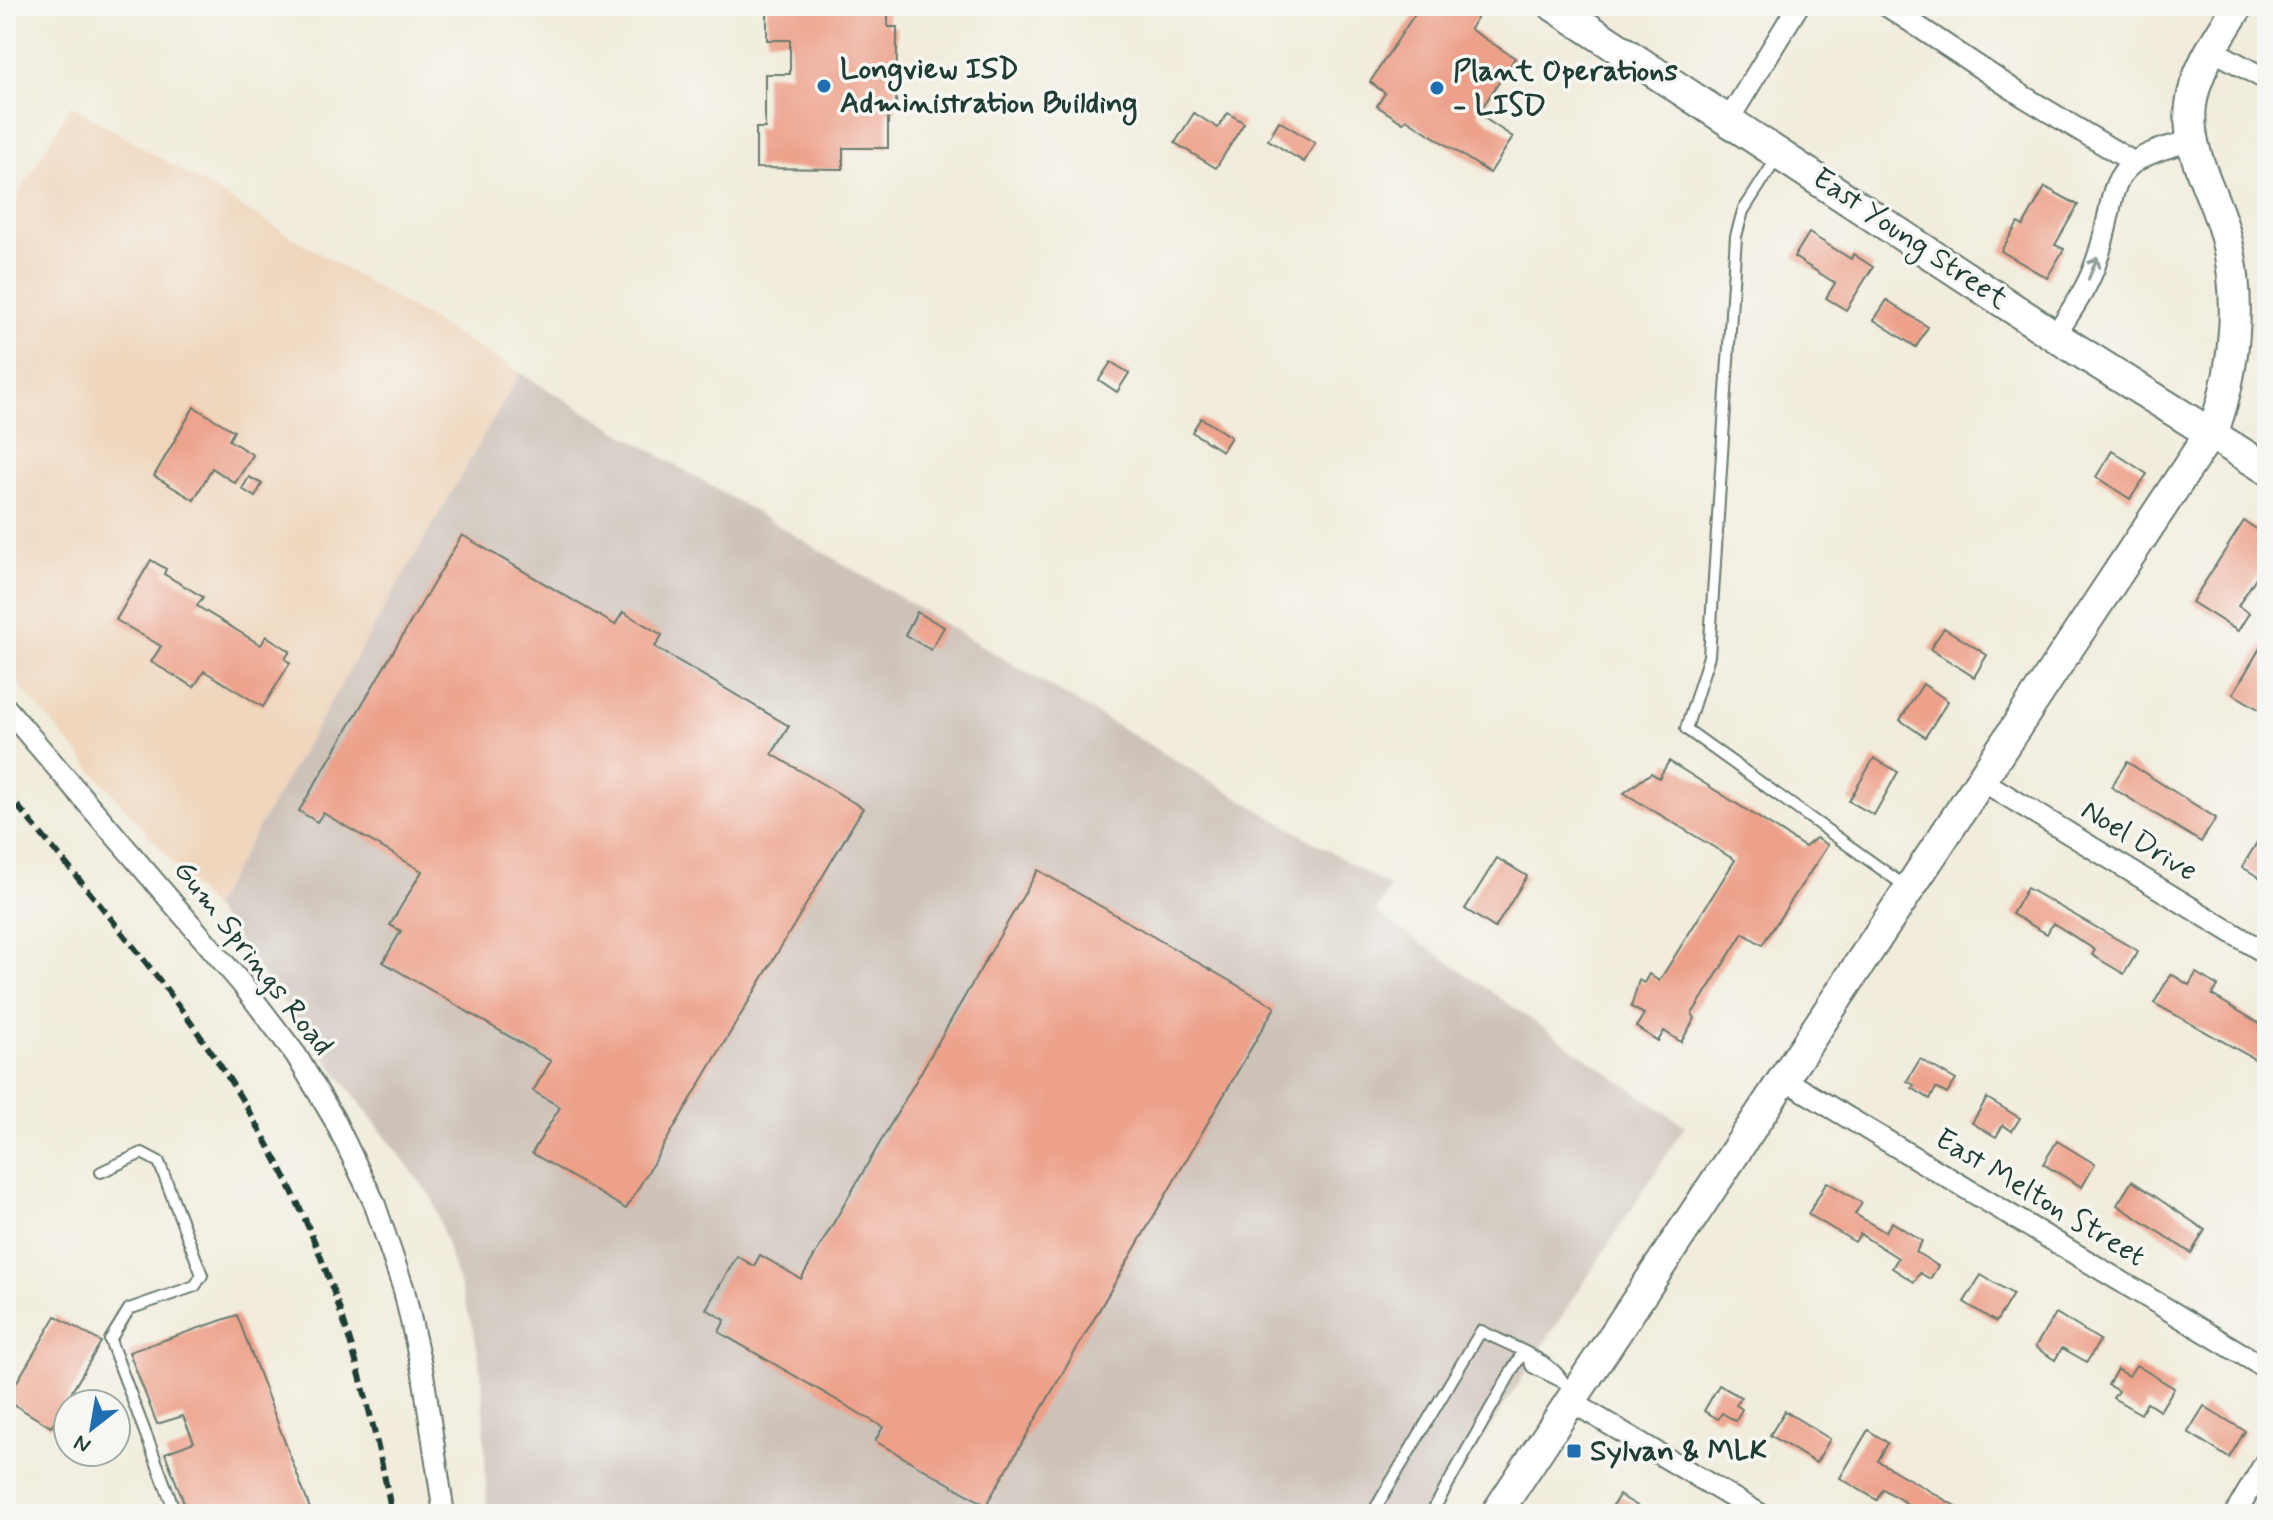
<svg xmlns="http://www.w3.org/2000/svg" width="2273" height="1520" viewBox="0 0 2273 1520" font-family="Mynerve,sans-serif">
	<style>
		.built { fill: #efd6bc }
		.industrial { fill: #cdc2b9 }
		.building { fill: #eda18a }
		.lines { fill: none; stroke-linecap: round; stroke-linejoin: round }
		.lane-casing { stroke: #687a6e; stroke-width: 14 }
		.street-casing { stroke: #687a6e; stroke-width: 24 }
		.secondary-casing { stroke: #687a6e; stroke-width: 34 }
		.lane { stroke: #fff; stroke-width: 10 }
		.street { stroke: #fff; stroke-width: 20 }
		.secondary { stroke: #fff; stroke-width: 30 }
		.rail { stroke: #1f3d34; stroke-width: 6; stroke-dasharray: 12 6; stroke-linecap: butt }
		.oneway { stroke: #8f9e9a }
		.poi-dot { fill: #1f6fb2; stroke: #f6f6f2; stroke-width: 3 }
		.labels { text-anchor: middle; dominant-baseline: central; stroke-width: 7; stroke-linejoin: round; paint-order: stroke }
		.poi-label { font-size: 30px; font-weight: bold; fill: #1f3d34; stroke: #f6f6f2; text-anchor: start }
		.street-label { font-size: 30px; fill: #1f3d34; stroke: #f6f6f2 }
	</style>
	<rect width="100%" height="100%" fill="#f6f6f2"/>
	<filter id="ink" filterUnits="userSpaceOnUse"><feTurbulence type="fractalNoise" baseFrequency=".0125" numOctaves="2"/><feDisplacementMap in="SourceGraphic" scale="16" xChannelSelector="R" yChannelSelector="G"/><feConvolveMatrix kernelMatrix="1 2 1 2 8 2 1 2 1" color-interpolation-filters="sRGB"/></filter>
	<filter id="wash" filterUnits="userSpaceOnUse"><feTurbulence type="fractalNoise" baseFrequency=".006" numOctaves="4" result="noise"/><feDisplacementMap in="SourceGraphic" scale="32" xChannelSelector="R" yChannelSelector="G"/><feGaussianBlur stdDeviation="1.8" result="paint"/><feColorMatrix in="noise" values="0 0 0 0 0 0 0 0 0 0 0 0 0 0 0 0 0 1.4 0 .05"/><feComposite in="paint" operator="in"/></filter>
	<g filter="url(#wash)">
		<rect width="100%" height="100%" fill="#f1ecdb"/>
		<path class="built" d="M71,105l449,268 -308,535 -206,-238v-453z"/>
		<path class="industrial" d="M520,373l870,514 -14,25 309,214 -251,388h-947l-5,-136 -8,-46 -42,-134 -220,-290z"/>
		<g id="blocks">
			<g class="building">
				<path d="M767,6h121v21h9v22l-1,63h-8v36h-45v21l-87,-1v-40h9v-54h25v-34h-23z"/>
				<path d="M1420,6h53l8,5 -11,18 45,29 -37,56 35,23 -23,36 -84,-54 -3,4 -26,-17 8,-13 -15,-11z"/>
				<path d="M1194,113l24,15 10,-15 16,10 -28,45 -41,-25z"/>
				<path d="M1279,121l36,22 -11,19 -36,-22z"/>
				<path d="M2045,187l33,18 -23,40 9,4 -17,29 -46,-27 17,-28 5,3z"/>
				<path d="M1809,233l42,26 2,-5 20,13 -27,43 -20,-12 9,-15 -41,-26z"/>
				<path d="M1887,300l41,27 -12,20 -42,-27z"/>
				<path d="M1111,362l18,11 -12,19 -18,-12z"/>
				<path d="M194,407l40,24 -5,9 24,15 -18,28 -23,-15 -18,32 -40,-24z"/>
				<path d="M1201,418l30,19 -9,14 -30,-19z"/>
				<path d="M2112,451l35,23 -17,25 -34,-22z"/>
				<path d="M249,477l13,7 -7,13 -13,-8z"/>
				<path d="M2244,521l17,11 -4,6 10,6v16l-29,46 11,7 -11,18 -46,-29z"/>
				<path d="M462,535l153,90 8,-13 39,23 -7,12 134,79 -17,28 91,54 -237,401 -94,-56 28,-46 -27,-16 18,-30 -168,-99 18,-31 -11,-6 32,-54 -99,-58 -6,9 -18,-11z"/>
				<path d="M151,560l15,9 -2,5 39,23 -6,9 64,39 5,-9 24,15 -5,8 5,4 -27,44 -59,-36 -10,16 -43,-25 10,-16 -45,-26z"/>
				<path d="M917,612l27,15 -13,23 -26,-15z"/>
				<path d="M1944,628l43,27 -13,22 -44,-28z"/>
				<path d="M2267,636v78l-34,-20z"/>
				<path d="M1923,684l25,17 -23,36 -25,-17z"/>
				<path d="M1874,758l24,14 -24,43 -25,-14z"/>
				<path d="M1669,761l136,86 11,-9 12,7 -66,100 -19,-12 -51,81 3,4 -14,24 -17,-11 -6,10 -22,-14 8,-13 -13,-7 8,-27 5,3 5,-9 10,7 76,-121 -111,-67 27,-20 8,5z"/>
				<path d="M2127,762l89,56 -15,24 -90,-55z"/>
				<path d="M2267,826v56l-25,-15z"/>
				<path d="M1497,858l30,18 -32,52 -30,-19z"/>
				<path d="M1038,870l237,137 -289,498 -111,-64 8,-14 -164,-95 6,-12 -19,-11 31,-53 17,10 6,-11 41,24z"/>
				<path d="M2027,888l111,63 -14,23 -32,-19 3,-5 -42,-27 -6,11 -35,-20z"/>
				<path d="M2196,973l22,13 -6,9 55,33v38l-113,-63 17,-29 18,11z"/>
				<path d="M1920,1059l36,21 -9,14 -11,-6 -6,11 -18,-11 2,-3 -7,-4z"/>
				<path d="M1987,1098l33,20 -8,13 -9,-6 -7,12 -24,-14z"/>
				<path d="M2057,1141l38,23 -13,23 -39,-23z"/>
				<path d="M2132,1181l73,49 -14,23 -74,-48z"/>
				<path d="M1827,1182l35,21 -7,11 30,18 7,-10 30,19 -6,11 22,14 -8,13 -10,-6 -6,9 -22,-14 6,-10 -38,-24 -5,8 -47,-28z"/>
				<path d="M1981,1275l32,19 -17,28 -32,-20z"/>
				<path d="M2056,1313l44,27 -13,22 -25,-14 -7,12 -20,-13z"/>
				<path d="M237,1315l75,199h-124l-23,-61 29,-11 -11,-26 -26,8 -28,-72z"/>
				<path d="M56,1316l45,26 -50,85 -45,-27z"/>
				<path d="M2136,1365l38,23 -14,23 -13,-8 -6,11 -28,-16 5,-7 -10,-6 9,-16 12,7z"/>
				<path d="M1719,1385l22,12 -5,8 6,4 -6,12 -14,-8 -4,6 -14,-8z"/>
				<path d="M2204,1406l41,25 -16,27 -41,-26z"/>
				<path d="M1785,1411l45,28 -14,24 -46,-28z"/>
				<path d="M1868,1430l20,13 -10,18 91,53h-59l4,-6 -31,-19 -6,11 -37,-22z"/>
				<path d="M1619,1495l32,19h-43z"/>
			</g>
		</g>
	</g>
	<g filter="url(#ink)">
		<use href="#blocks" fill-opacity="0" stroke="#687a6e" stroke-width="2"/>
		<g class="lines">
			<defs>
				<g id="lane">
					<path d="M1777,158l-34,53 -7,25 -27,420 -23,73 219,157"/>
					<path d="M101,1172l41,-19 17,9 43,113 -7,11 -66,23 -19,31 66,174"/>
					<path d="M1527,1357l5,10 34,17"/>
					<path d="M1372,1514l109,-183c23,12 74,30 82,51"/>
					<path d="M1431,1514l91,-161"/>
				</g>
				<g id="street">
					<path d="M1887,6l136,90 110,66"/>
					<path d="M2211,49l56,31"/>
					<path d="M1729,119l69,-113"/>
					<path d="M2055,336c14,-23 31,-45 40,-71 28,-75 -2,-102 97,-124"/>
					<path d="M6,708l235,275 55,72 38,64 40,83 30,88 19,84 21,140"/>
					<path d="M1981,780l286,174"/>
					<path d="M1782,1078l485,291"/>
					<path d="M1572,1402l188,112"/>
					<path d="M2235,1514l32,-55"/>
				</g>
				<g id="secondary">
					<path d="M1554,6l501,330 212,133"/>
					<path d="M1496,1514l719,-1088c22,-64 28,-140 6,-205 -13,-39 -35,-73 -30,-116 5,-37 28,-68 47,-99"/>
				</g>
			</defs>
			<use href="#lane" class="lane-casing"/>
			<use href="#street" class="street-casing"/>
			<use href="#secondary" class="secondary-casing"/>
			<use href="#lane" class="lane"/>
			<use href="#street" class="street"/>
			<use href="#secondary" class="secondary"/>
			<path class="rail" d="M6,792c103,124 212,247 283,393 51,104 81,216 103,329"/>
		</g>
		<defs><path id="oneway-shaft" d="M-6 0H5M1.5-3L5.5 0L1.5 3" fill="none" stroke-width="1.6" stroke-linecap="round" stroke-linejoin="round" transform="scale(2)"/></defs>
		<use class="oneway" href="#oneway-shaft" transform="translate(2093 268) rotate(-68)"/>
	</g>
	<g class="poi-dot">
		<circle cx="824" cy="86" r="8"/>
		<circle cx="1437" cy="88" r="8"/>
		<rect x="1566" y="1443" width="16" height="16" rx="4"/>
	</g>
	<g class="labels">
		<g class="poi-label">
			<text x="840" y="69">Longview ISD<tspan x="840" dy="34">Administration Building</tspan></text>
			<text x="1453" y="71">Plant Operations<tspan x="1453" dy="34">- LISD</tspan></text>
			<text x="1590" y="1451">Sylvan &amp; MLK</text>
		</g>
		<g class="street-label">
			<text transform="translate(1910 239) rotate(34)">East Young Street</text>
			<text transform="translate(2139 841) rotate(31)">Noel Drive</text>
			<text transform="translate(253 958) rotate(52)">Gum Springs Road</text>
			<text transform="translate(2040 1198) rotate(31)">East Melton Street</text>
		</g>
	</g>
	<rect width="2273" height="1520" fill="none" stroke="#f6f6f2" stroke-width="32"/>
	<g transform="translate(92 1428) rotate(211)"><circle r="38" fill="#f6f6f2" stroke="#a0aca6" stroke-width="2"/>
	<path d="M0-6L14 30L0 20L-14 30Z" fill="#1f6fb2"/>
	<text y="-12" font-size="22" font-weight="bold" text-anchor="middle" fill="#1f3d34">N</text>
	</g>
</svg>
